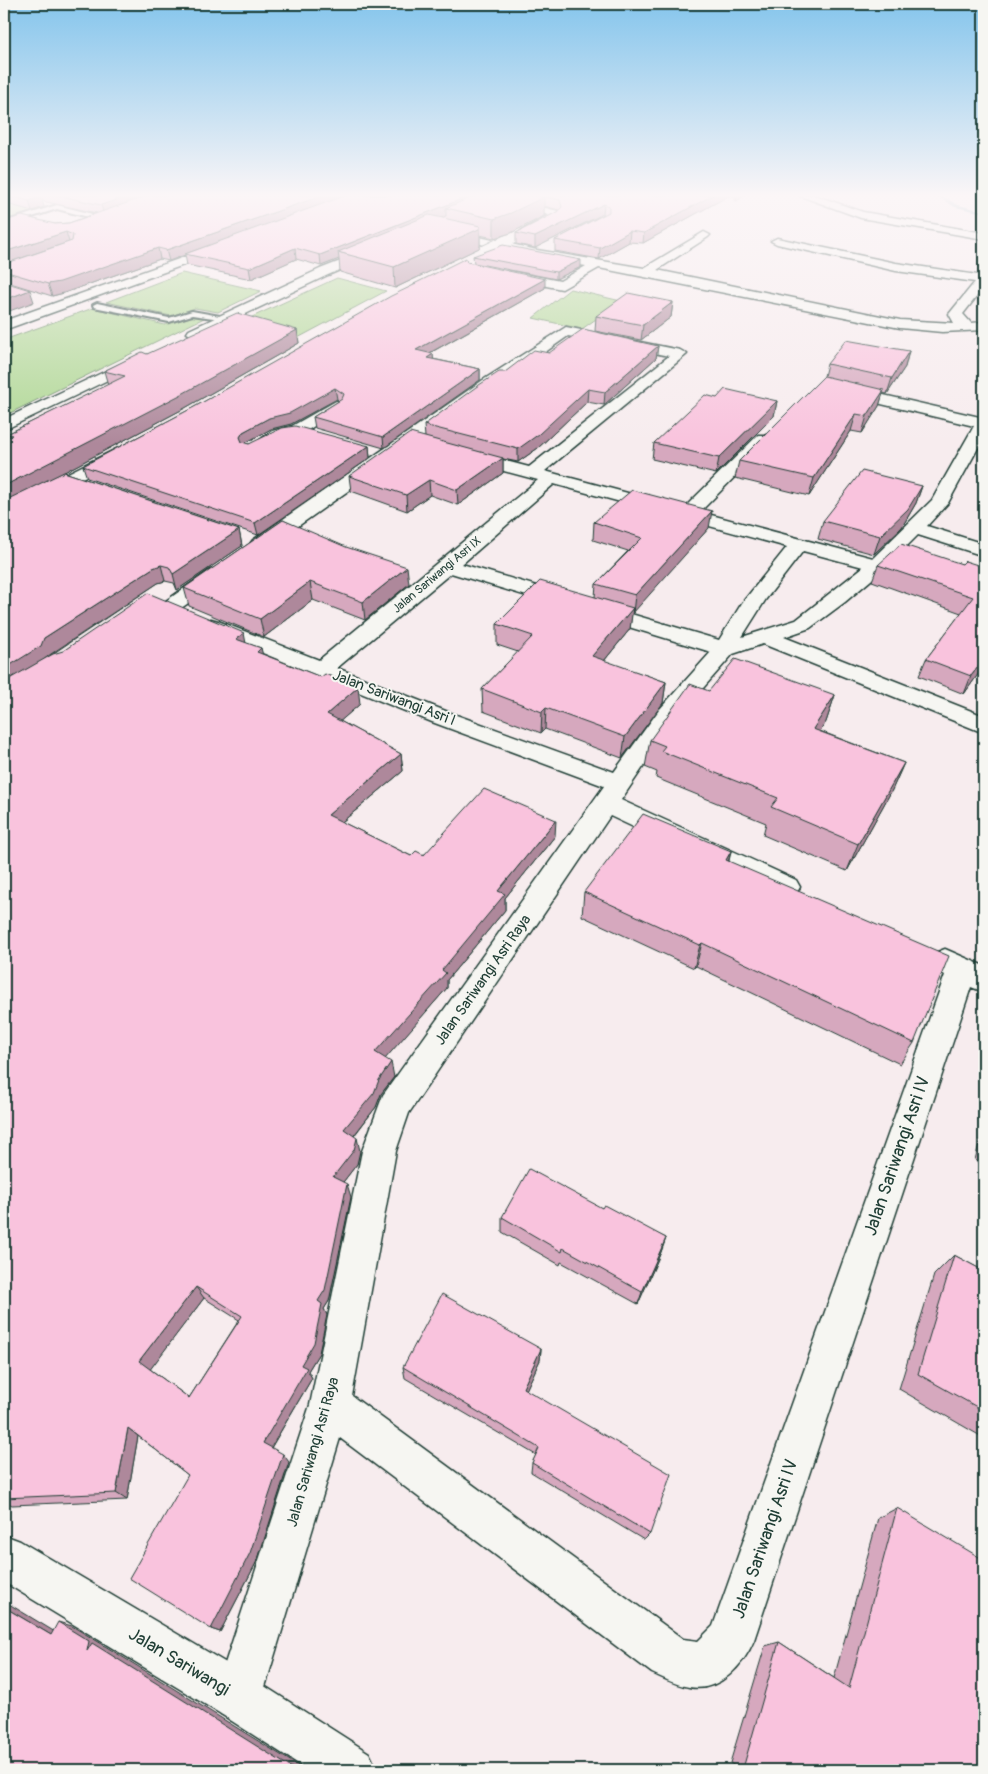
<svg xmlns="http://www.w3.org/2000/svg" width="988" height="1774" viewBox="0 0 988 1774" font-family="Pangolin,sans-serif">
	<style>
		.green { fill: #aed793; stroke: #668a64 }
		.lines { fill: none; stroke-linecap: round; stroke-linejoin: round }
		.stream { fill: #649ea7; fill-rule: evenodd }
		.service-casing { stroke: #1f3d34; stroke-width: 4 }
		.minor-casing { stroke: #1f3d34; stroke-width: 3 }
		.tertiary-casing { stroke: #1f3d34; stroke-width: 3 }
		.service { fill: #f6f6f2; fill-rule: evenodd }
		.minor { fill: #f6f6f2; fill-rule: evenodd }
		.tertiary { fill: #f6f6f2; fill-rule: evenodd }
		.minor-bridge-casing { stroke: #1f3d34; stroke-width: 14; stroke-linecap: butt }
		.minor-bridge { stroke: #f6f6f2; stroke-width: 12 }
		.wall { fill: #d6a8be; stroke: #1f3d34; fill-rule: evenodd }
		.shaded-wall { fill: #ae889b; stroke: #1f3d34 }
		.building { fill: #f9c3dd; stroke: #1f3d34; fill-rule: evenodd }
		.labels { text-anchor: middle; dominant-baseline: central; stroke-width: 4; stroke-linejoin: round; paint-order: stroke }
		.far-street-label { font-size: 12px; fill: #1f3d34; stroke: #f6f6f2 }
		.street-label { font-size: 15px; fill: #1f3d34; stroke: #f6f6f2 }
		.near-street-label { font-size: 18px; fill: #1f3d34; stroke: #f6f6f2 }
	</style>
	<rect width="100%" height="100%" fill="#f7ecee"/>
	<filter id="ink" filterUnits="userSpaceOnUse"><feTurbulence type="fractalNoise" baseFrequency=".02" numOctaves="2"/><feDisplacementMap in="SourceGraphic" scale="10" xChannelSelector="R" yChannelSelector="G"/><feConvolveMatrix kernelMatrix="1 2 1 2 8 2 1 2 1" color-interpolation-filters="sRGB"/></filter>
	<g filter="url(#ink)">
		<g class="green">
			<path d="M4,200l41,9 -41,12z"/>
			<path d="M182,273l79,18 -43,21 -23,-4 -24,8 -65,-14z"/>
			<path d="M337,278l49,13 -92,49 -55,-17z"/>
			<path d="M570,289l51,12 -39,28 -49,-11z"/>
			<path d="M93,308l72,17 29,-9 10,2 -200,98v-76z"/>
		</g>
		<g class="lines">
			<path class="stream" d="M935,195h5l18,10 26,6v2l-29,-6z"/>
			<defs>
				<g id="service">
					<path d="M57,205l47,12 8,-3 3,2 -11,5 -47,-12 -53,17v-4z"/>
					<path d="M97,303l72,15 23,-7 39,7 -4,2 -35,-5 -23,7 -75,-15 -1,-2z"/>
				</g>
				<g id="minor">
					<path d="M469,195h20l65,15 4,1 2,5 -34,19 -6,-3 2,-2 27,-15z"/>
					<path d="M798,195h16l49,17 121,21v6l-123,-21z"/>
					<path d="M444,229l93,21 107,18 60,-36 6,3 -2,2 -51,33 243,50 54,3 -5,-9 26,-32 -79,-11 -119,-27 -6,-3 6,-3 119,25 88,13v11l-21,27 8,9 13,-1v8l-42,2 -42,-4 -301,-60 -37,21 -52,-10 -6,-4 6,-4 50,10 26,-15 -49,-8 -97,-24 -2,-2z"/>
					<path d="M221,244l4,2v4l-221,80v-9z"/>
					<path d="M374,248l4,2v4l-50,21 -129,61 -5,1 -7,-4 2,-3 131,-61z"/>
					<path d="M566,327l114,23 7,4 -142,117 139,37 74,-73h12l2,3 -2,3 -70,71 173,46 59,-58 42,-74 -135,-32 -3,-3 3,-3 5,-2 140,32v19l-36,66 -21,23 57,18v12l-66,-21 -34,34 -39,33 -35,26 -26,9 200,79v17l-221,-89 -30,10 -58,66 -54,80 175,80 4,7 -4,7 -10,3 -10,-3 -166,-78 -201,297 -13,38 -44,245 331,243 15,2 15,-15 232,-651 -10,-6 -5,-8 5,-8 10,-4 39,17v26l-13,-5 -217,653c-10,25 -35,53 -65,47 -13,-2 -26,-9 -37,-14l-312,-235 -78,259 -7,17 -17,7 -17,-7 -7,-17 96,-292 52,-254 21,-56 221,-309 -172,-64 -228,-93 -4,-4 4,-4 7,-2 7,2 101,39 219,-180 -76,-20 -2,-4 2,-4 6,-1 61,16 140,-111 -101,-20 -301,212h-14l-3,-4 3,-4 230,-160zM554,484l233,63 -45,56 -23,37 -257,-76zM803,551l60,16 -67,53 -54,17 24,-38zM451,573l260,79 -52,58 -45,62 -166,-60 -111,-44z"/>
					<path d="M140,355l7,4 -2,3 -141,68v-11z"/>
					<path d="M336,401l6,2 2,3 -2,3 -39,24 -20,5 -15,7 -6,-2 -2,-3 12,-9 20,-5z"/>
					<path d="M118,448l6,1 2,4 -2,4 -120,60v-12z"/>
					<path d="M217,568l7,2 3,4 -3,4 -47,33 -7,2 -7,-2 -3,-4 3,-4 47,-33z"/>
				</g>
				<path id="tertiary" d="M4,1535l16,6 235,139 114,73 8,17h-69l-87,-56 -217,-132z"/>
			</defs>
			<use href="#service" class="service-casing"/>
			<use href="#minor" class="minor-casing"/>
			<use href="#tertiary" class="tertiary-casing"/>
			<use href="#service" class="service"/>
			<use href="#minor" class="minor"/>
			<use href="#tertiary" class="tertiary"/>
			<defs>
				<path id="minor-bridge" d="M486,251l23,-11"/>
			</defs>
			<use href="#minor-bridge" class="minor-bridge-casing"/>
			<use href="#minor-bridge" class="minor-bridge"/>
		</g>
		<g class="wall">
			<path d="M4,195h726l-87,48 -14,-1 -30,17 -44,-8v-11l49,-26h-1l-68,34 -19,-4v-11l41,-21 2,-2 -15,-4v10l-33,17 -17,5 -14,-3v11l-1,2 -84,40 -55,-16 -1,-13 -18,7 -25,-7 -45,20 -64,-14 -2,-10 -16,6 -9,-2 -96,34 -12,3 -48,-15v-60l51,3 14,-1 28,-10 -55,-12 2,6 -12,4 -28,-8z"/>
			<path d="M732,195h14l-10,6z"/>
			<path d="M473,256l108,11 -25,12 -82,-16z"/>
			<path d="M467,262l78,26 -115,65 3,1v5l47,10v11l-96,68 -69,-20 -2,-11 26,-16 -2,-2 -46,25 -20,5 -26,14 4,1 120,2 1,12 -112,77 -171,-57 -4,-12 113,-60 218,-121v-1z"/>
			<path d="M673,302l-2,15 -30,23 -46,-9 1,-15z"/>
			<path d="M297,330l2,13 -114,65 -121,64 175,58 3,16 -65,44 -3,-7 -9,-2 -7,2 -107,72 195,-12 15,5 1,6 98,50 -20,17 61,33 2,17 -61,51 69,34 144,-20 -50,62v12l-58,70v8l-62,70 9,19 -13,17 -5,13 -22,29 6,15 -3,13 -14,18 8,15 -22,104 -5,8 3,6 -8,38 -11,18 4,7 -41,70 18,14 -31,97 -38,73 -9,-3 -23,-154 -50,-39 -11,64 -115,5 -8,-4v-1062l4,-2 -1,-3 101,-49 -4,-14 43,-17zM204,1298l35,22 -50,78 -39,-29z"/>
			<path d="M658,346l-2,12 -52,47 -17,-3 -49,46 -20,14 -15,-3v14l-45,32 -28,-10 -23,16 -56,-20 -2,-15 76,-39 -1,-12 81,-53 44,-19z"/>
			<path d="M909,351l-4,16 -18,27 -4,-1 -4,13 -17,27 -11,-2 -42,65 -74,-18 4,-17 85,-85 3,-12z"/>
			<path d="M717,398l60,3 -3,15 -58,58 -64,-15 2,-16z"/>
			<path d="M922,486l-6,17 -14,24 -28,27 -56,-15 5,-18z"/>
			<path d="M283,520l126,64 -44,36 -52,-20 -49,37 -75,-31 -5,-18z"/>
			<path d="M594,522l115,6 -77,84 -2,17 -26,32 62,21 -3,21 -41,55 -77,-29 -4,4 -58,-22 -1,-22 36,-37 -21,-7v-21l98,-27 1,-13 32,-33 -35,-11z"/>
			<path d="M962,564l22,3v99l-20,28 -45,-18 7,-17 35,-46 -89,-32 6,-16z"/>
			<path d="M709,691l126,4 -9,27 -6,9 84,32 -12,27 -45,81 -84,-36 3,-12 -110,-45 1,-6 -12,-5 5,-27z"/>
			<path d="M731,851l-2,10 185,182 -14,21 -204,-98 -2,2 -112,-52 2,-24z"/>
			<path d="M984,1124v41l-9,-5z"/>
			<path d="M602,1208l64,30 -5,14 -23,52 -77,-42 -1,3 -58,-33v-15z"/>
			<path d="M954,1255l30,16v167l-85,-49 35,-114z"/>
			<path d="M541,1349l-1,11 -14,30 124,144 -6,6 -113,-68 1,-9 4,-8 -131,-77 -2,-11z"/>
			<path d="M897,1508l87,262h-243l-11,-7 35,-117 14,-4 55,36 44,-160z"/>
		</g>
		<g class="shaded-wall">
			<path d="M131,195h33l-60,20 -3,-10z"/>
			<path d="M324,195h29l-168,59v1l-16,6 -3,-11z"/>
			<path d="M472,195h11l-37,13v8l-96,39 -12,-3 1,7 -18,7 -1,-11z"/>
			<path d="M713,195h17l-87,48 1,-10z"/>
			<path d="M737,195h9l-10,6z"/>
			<path d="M41,197l3,10 -12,4 -3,-10z"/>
			<path d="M544,197v19l-33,17 -17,5v-19z"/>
			<path d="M604,204l-1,10 -68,34v-11z"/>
			<path d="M480,226v20l-1,2 -84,40 -1,-21z"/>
			<path d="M630,231l-1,11 -30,17 1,-11z"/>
			<path d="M66,232l3,10 -65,22v-12z"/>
			<path d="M158,248l2,11 -96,34 -12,3 -4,-12z"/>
			<path d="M295,248l1,11 -45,20 -2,-11z"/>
			<path d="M581,260v7l-25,12v-7z"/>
			<path d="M545,279v9l-128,72 -1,-10z"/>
			<path d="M30,290l4,12 -30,11v-13z"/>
			<path d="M673,302l-2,15 -30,23 2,-15z"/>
			<path d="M297,330l2,13 -114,65 -181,96v-18z"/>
			<path d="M658,346l-2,12 -52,47 1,-13z"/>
			<path d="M909,351l-4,16 -18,27 5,-16z"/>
			<path d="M433,354l1,10 -7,-6z"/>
			<path d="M480,369v11l-96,68 -1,-11z"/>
			<path d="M335,388l2,11 -46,25 -20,5 -26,14 -3,5 -2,-11 3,-5 26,-14z"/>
			<path d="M588,389l-1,13 -49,46 -20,14v-13z"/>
			<path d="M884,390l-5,16 -17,27 5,-17z"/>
			<path d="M777,401l-3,15 -58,58 3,-16z"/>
			<path d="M856,414l-5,17 -42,65 5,-18z"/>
			<path d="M369,446l1,12 -112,77 -3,-12z"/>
			<path d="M503,458v15l-45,32 -1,-15z"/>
			<path d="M429,480l1,15 -23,16 -1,-16z"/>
			<path d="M922,486l-6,17 -14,24 -28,27 6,-18z"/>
			<path d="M712,511l-3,17 -76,85 2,-18z"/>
			<path d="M239,530l3,16 -65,44 -4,-16z"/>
			<path d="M161,565l4,16 -7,2 -107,71 -47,36v-21l40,-31 109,-70z"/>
			<path d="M407,567l2,17 -44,36 -2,-18z"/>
			<path d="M310,582l3,18 -49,37 -4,-18z"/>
			<path d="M633,608l-3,21 -40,49 2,-22z"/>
			<path d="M244,633l3,16 -11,-10z"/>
			<path d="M261,648l4,16 -8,-12z"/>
			<path d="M984,659v7l-20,28 7,-18z"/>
			<path d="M666,682l-3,21 -41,55 3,-21z"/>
			<path d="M358,687l2,17 -31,27 -2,-17z"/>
			<path d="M835,695l-9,27 -22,34 9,-27z"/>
			<path d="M546,708l-1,21 -4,4 1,-21z"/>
			<path d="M401,754l2,17 -72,60 -3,-16z"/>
			<path d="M904,763l-12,27 -45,81 11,-27z"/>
			<path d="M556,820l-1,16 -50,62v12l-58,70v8l-69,79 -3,-15 123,-161z"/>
			<path d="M731,851l-6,24 1,-15z"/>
			<path d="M702,943l-6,23 -2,2 6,-23z"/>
			<path d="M391,1062l3,15 -13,17 -5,13 -28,36 -4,-14z"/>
			<path d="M357,1138l3,13 -3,13 -20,26 -4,-13z"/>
			<path d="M347,1184l4,13 -22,104 -5,8 3,6 -8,38 -11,18 4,7 -43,73 -6,-8 38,-78z"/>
			<path d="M666,1238l-5,14 -23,52 4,-12z"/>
			<path d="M196,1287l8,11 -55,73 -10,-10z"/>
			<path d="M541,1349l-1,11 -18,39 1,-11z"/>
			<path d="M128,1428l10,8 -11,64 -11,-7z"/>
			<path d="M283,1454l6,8 -31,97 -38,73 -9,-3z"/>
			<path d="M4,1601l61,37 -14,-3 -47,-28z"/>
			<path d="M58,1622l14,4 30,18v1l3,1 200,124h-10l-208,-119z"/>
		</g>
		<g class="building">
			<path d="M8,195h23l10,2 -12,4z"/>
			<path d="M57,195h74l-30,10z"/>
			<path d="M150,195h174l-158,55 -8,-2 -98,34 -12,2 -44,-13v-7l68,-23 1,-6 -7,-3 -62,20v-31l18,-5 33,8 14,-1z"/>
			<path d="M347,195h125l-152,60 -25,-7 -46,20 -64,-14z"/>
			<path d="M477,195h59l8,2 -33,16 -17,6 -48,-11z"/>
			<path d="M539,195h174l-69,38 -14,-2 -30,17 -45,-8 54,-28v-6l-5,-2 -69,33 -19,-4 41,-21 5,-5 -2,-7z"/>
			<path d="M429,215l51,11 -1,3 -85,38 -56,-15z"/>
			<path d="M503,245l78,15 -25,12 -83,-16z"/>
			<path d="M466,258l1,4 78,17 -129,71 17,4 -6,4 53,11 -97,68 -70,-20 29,-18 2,-5 -9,-6 -45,25 -21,5 -26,14 -3,5 2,5 7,2 33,-16 13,-2 74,20 -114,77 -172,-57 113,-60 195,-110 25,-12h-2z"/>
			<path d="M4,282l26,8 -26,10z"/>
			<path d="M628,293l45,9 -30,23 -47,-9z"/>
			<path d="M237,313l60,17 -115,64 -178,92v-47l8,-4 -5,-1 118,-58 -21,-5 38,-19 5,2z"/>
			<path d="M583,329l75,17 -53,46 -17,-3 -49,45 -21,15 -94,-24 52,-38 23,-15h6l29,-22 15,3z"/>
			<path d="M846,340l63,11 -17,27 -65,-14z"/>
			<path d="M824,376l60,14 -17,26 -11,-2 -42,64 -75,-17z"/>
			<path d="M725,389l52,12 -58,57 -65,-15 51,-48 12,3z"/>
			<path d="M410,433l93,25 -46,32 -28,-10 -23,15 -57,-19z"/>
			<path d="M862,471l60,15 -14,23 -28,27 -57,-15z"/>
			<path d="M64,472l175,58 -66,44 -4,-7 -8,-2 -8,3 -109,70 -3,8 -37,23v-168z"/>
			<path d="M632,490l80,21 -77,84 -39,-11 46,-46 -48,-16z"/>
			<path d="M283,520l63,27 61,20 -44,35 -53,-20 -50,37 -76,-31z"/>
			<path d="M901,544l61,20 3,-3 19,6v92l-13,17 -45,-17 47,-62 -95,-32z"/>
			<path d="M540,581l93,27 -41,48 74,26 -41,55 -79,-29 -4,4 -60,-23 51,-53 -36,-12z"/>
			<path d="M148,593l96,40 -8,6 25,9 -4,4 64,25 4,-3 33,13 -31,27 74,40 -73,61 83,41 5,-5 8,4 60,-66 72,31 -58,71 7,3 -63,76 4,3 -71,79 16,10 -12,18 -5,13 -30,36 13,9 -3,12 -21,27 14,7 -22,106 -7,11 4,3 -8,39 -13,22 6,3 -44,75 20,11 -33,99 -39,76 -82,-51 59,-103 -60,-47 -12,65 -112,5v-816l49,-28 10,-3zM196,1287l46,29 -53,82 -50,-37z"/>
			<path d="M735,659l100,36 -22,34 91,34 -46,81 -87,-37 7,-9 -117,-47 4,-5 -15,-6 40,-56 19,7z"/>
			<path d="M643,814l88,37 -5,9 223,96 -35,87 -212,-100 -2,2 -116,-53z"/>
			<path d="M529,1169l73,39 2,-3 62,33 -24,54 -79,-44 -1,4 -60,-35z"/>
			<path d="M954,1255l30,16v140l-66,-37z"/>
			<path d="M442,1294l99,55 -18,39 148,86 -21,60 -118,-71 7,-15 -136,-81z"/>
			<path d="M897,1508l87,52v210h-232l-8,-5 35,-123 70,46z"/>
			<path d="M4,1607l47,28 7,-13 31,19 -2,10 5,-8 203,127h-291z"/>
		</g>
	</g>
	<linearGradient id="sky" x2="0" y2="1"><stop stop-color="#85c5ec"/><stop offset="0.44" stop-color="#fbf6f7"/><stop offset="1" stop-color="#fbf6f7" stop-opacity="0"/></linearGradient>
	<rect width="988" height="444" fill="url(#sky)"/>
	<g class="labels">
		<g class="far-street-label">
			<text transform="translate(437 575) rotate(-40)">Jalan Sariwangi Asri IX</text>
		</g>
		<g class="street-label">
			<text transform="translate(394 698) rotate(21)">Jalan Sariwangi Asri I</text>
			<text transform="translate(483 980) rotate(-55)">Jalan Sariwangi Asri Raya</text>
			<text transform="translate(313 1452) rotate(-74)">Jalan Sariwangi Asri Raya</text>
		</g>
		<g class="near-street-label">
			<text transform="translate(897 1156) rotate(-71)">Jalan Sariwangi Asri IV</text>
			<text transform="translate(765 1539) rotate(-71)">Jalan Sariwangi Asri IV</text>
			<text transform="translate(179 1662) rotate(31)">Jalan Sariwangi</text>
		</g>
	</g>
	<rect width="988" height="1774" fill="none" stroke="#f6f6f2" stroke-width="20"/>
	<rect x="10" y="10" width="968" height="1754" fill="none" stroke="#1f3d34" stroke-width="2" filter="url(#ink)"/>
</svg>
